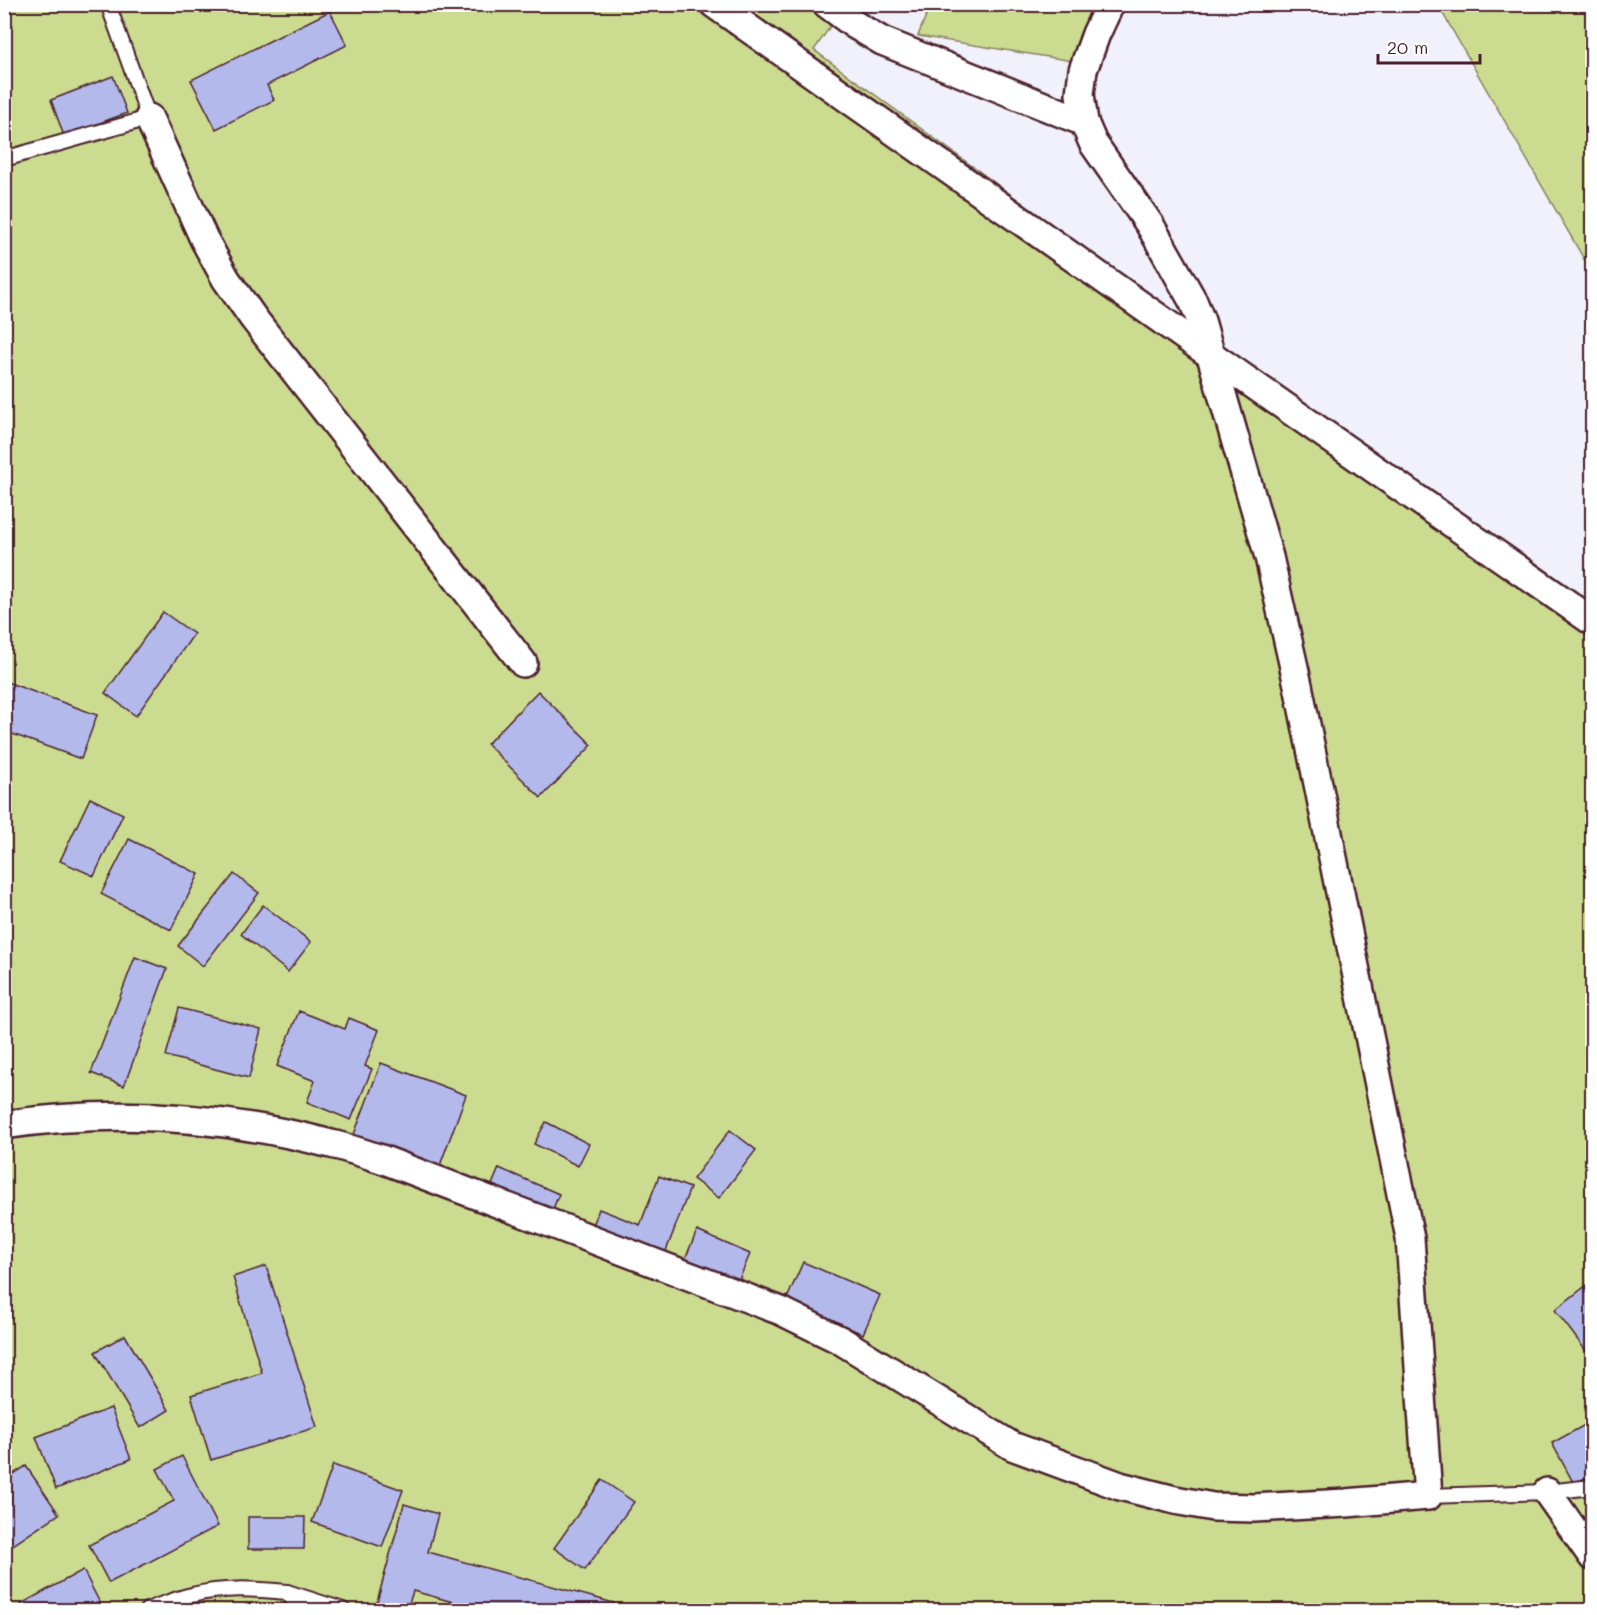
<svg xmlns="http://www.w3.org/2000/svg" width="1597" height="1615" viewBox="0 0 1597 1615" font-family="Mali,sans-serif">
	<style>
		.green { fill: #cbdc90; stroke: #8a7e5e; stroke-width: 1.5 }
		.building { fill: #b3baeb; stroke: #4a1f2b; stroke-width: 1.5 }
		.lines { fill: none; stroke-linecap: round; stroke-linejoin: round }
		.service-casing { stroke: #4a1f2b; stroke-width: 18 }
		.minor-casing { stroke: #4a1f2b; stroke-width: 32 }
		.service { stroke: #fff; stroke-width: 14 }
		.minor { stroke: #fff; stroke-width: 27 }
	</style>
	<rect width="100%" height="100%" fill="#f0f1fb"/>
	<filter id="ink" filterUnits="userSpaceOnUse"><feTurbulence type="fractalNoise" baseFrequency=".0167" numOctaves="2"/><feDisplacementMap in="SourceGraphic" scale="12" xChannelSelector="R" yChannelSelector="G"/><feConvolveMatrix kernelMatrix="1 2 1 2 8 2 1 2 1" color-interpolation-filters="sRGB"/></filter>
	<g filter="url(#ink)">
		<g class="green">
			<path d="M5,5h840l-31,45 778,571v989h-1587z"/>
			<path d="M930,5h191l-29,59 -174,-28z"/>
			<path d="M1438,5h154v268z"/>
		</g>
		<g class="building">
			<path d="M330,11l17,34 -80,40 7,15 -58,29 -25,-49z"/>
			<path d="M113,76l14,37 -63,23 -13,-36z"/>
			<path d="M163,612l31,22 -58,82 -31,-23z"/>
			<path d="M4,681l93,34 -16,44 -77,-28z"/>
			<path d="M538,691l54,54 -51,53 -54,-54z"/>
			<path d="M90,798l33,16 -29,62 -34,-15z"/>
			<path d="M129,839l70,35 -28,56 -70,-36z"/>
			<path d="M234,874l25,19 -56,73 -25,-20z"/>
			<path d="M263,905l48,37 -23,30 -47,-38z"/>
			<path d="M135,957l32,12 -43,117 -33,-13z"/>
			<path d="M179,1008l82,21 -12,49 -83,-22z"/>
			<path d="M299,1011l46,18 4,-11 30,12 -14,36 7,3 -21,51 -44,-18 8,-21 -38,-15z"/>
			<path d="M381,1063l85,32 -27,73 -86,-31z"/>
			<path d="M546,1122l43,22 -11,22 -44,-22z"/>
			<path d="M730,1130l26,20 -37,48 -26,-19z"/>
			<path d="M499,1168l60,26 -8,20 -62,-22z"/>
			<path d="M659,1176l31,12 -27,71 -72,-28 8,-22 41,16z"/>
			<path d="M697,1231l53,23 -12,28 -53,-23z"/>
			<path d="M803,1262l77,33 -17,39 -77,-33z"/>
			<path d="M266,1266l51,161 -106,33 -20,-65 71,-22 -29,-96z"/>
			<path d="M1592,1281v78l-37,-49z"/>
			<path d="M125,1335l44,75 -29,18 -45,-76z"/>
			<path d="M111,1408l20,51 -75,30 -20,-52z"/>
			<path d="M1592,1421v53l-18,10 -22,-41z"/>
			<path d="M182,1456l36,70 -109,57 -20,-38 85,-44 -17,-32z"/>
			<path d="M333,1465l70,25 -21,57 -70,-25z"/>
			<path d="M26,1466l33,48 -55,37v-71z"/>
			<path d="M602,1480l32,22 -49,68 -31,-22z"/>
			<path d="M404,1504l34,10 -10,38 186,51 -2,7h-130l-69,-19 -6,19 -32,-1z"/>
			<path d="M248,1517h57l-1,32h-56z"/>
			<path d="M83,1570l19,37 -6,3h-71l-4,-6z"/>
		</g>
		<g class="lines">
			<defs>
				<g id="service">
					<path d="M4,159l145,-41 -41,-114"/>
					<path d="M1428,1496l119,-4 45,-5"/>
					<path d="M287,1592l56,18"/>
					<path d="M147,1610c14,-5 30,-12 45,-15 31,-8 63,-6 95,-3l14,18"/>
				</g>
				<g id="minor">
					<path d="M714,4l497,351 381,266"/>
					<path d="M827,4l28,21 27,16 202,81"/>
					<path d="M149,118l55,121 22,40 28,40 269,344"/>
					<path d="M4,1125c109,-16 221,-9 327,19 18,4 35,10 53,16l397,151 59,29 172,106 108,40 55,14 38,7 41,1 92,-5 82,-7 -18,-258 -112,-553 -29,-128 -68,-236 -8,-20 -43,-76 -57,-82 -9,-21 -4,-28 3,-24 13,-36 14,-30"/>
					<path d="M1547,1492l45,64"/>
				</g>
			</defs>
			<use href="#service" class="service-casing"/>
			<use href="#minor" class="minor-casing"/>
			<use href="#service" class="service"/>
			<use href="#minor" class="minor"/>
		</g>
	</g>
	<rect width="1597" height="1615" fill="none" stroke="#fff" stroke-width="24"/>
	<rect x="12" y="12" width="1573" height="1591" fill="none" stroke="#4a1f2b" stroke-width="2" filter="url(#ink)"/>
	<path d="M1378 54v9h102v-9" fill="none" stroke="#4a1f2b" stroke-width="3"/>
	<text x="1387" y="54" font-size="18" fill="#4a1f2b" stroke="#ffffff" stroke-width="4.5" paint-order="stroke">20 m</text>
</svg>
